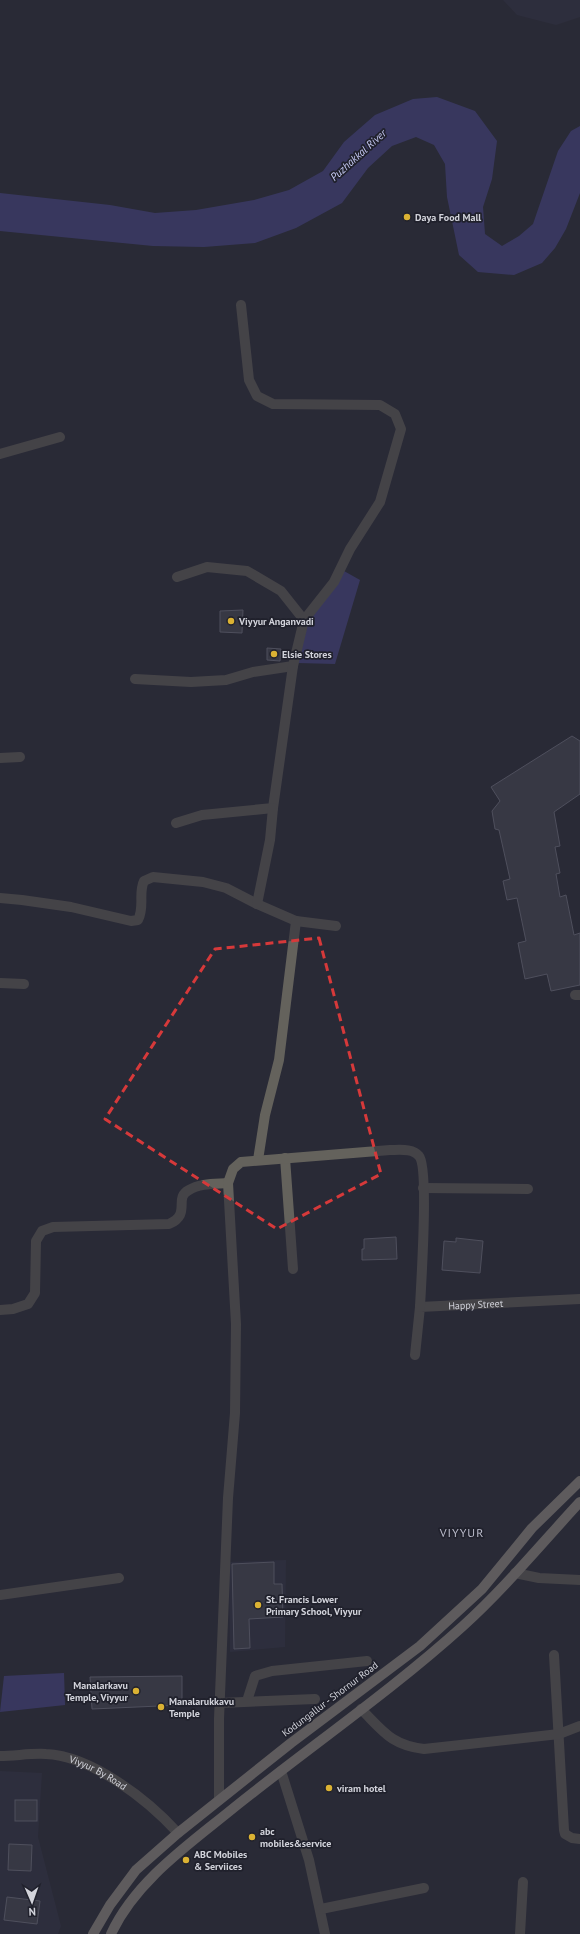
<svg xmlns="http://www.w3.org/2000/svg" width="580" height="1934" viewBox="0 0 580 1934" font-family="'PT Sans',sans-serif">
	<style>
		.built { fill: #323445 }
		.water { fill: #49488f }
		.building { fill: #484a56; stroke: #7a7c8a }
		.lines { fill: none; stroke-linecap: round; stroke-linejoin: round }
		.minor { stroke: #64625c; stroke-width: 10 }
		.primary { stroke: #9d988c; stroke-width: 10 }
		.marked { fill: none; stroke: #d6393a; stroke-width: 3; stroke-dasharray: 8 5; stroke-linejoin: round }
		.poi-dot { fill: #dbb233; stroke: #20212c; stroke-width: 1.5 }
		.labels { text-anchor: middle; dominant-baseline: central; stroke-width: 3.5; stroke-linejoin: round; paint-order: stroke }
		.poi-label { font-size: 10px; font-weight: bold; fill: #d2d3db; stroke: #20212c; text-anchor: start }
		.street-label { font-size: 10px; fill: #d2d3db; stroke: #20212c }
		.water-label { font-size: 11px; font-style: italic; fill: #c5c8f2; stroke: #20212c }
		.quarter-label { font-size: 12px; letter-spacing: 1px; fill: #bcbdcc; stroke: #20212c }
	</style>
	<rect width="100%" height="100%" fill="#292a36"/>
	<g class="built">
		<path d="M503,0h77v17l-24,8 -39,-10z"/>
		<path d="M286,1560l-1,87 -55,5 -1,-90z"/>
		<path d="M0,1771l42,2 -4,64 23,89 -3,8h-58z"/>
	</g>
	<g class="water">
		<path d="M437,97l38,14 22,30 -5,38 -9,28 2,27 17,12 17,-10 14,-12 25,-73 13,-20 9,-5v67l-14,36 -11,19 -13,15 -28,12 -36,-3 -19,-17 -12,-58 -2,-33 -11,-19 -18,-8 -24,9 -24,22 -26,35 -46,25 -41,15 -51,4 -51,-1 -153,-15v-38l110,12 45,8 41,-3 58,-10 35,-10 34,-19 21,-29 31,-27 38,-16z"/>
		<path d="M344,571l16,9 -25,84 -37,-1 10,-40z"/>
		<path d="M64,1673l1,32 -65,7 4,-36z"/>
	</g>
	<g class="building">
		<path d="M243,610l-1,23 -22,-1v-21z"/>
		<path d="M267,648l14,1 -1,12 -13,-1z"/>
		<path d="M572,736l8,5v53l-26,18 6,34 -5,1 5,26 -4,1 4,23 6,-2 8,40 6,-2v52l-29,6 -4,-17 -22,5 -7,-36 8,-2 -9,-43 -10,2 -4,-19 7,-2 -11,-49 -4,-1 -3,-18 8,-10 -9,-14z"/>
		<path d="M396,1237l1,22 -35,1v-11h2v-10z"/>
		<path d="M456,1238l27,3 -3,32 -38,-3 2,-29 12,1z"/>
		<path d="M274,1562v22h8l1,33 -34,2 1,29 -16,1 -2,-85z"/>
		<path d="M182,1676v29l-90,4 -2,-32z"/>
		<rect x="15" y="1800" width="22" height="21"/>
		<path d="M9,1844l23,1 -1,26 -23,-1z"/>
		<path d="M7,1897l33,4 -3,23 -33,-4z"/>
	</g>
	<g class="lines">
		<g class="minor">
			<path d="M0,454l60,-17"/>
			<path d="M177,577l30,-10 40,4 34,20 23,29"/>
			<path d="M135,679l56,3 35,-2 27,-8 40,-6"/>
			<path d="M0,758l20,-1"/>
			<path d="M176,823l26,-8 71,-7 20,-142 11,-46 30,-38 16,-33 30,-47 21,-73 -6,-15 -15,-9 -107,-1 -16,-8 -8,-16 -8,-75"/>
			<path d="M0,898l22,2 49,7 60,14 7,-1c7,-13 0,-27 6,-39l9,-4 50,5 23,6 31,16 39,17 40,5"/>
			<path d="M257,904l13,-64 3,-32"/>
			<path d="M0,983l24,1"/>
			<path d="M575,995h5"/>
			<path d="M285,1158l8,111"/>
			<path d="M258,1160l7,-45 14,-55 17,-139"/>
			<path d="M423,1188l105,1"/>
			<path d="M0,1310l13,-1 15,-5 7,-11 1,-52 6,-10 11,-4 116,-3c23,-10 4,-26 20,-34 11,-7 27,-6 39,-7"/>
			<path id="s1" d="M415,1355l5,-48 160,-8"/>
			<path d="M515,1573l24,5 41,2"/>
			<path d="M0,1595l119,-17"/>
			<path d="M554,1655l10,175 1,4 7,4 8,1"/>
			<path d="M247,1701l8,-25 17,-5 95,-10"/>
			<path d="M220,1703l95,-4"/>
			<path d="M361,1709c22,22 30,36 63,40l135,-15 21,-8"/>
			<path id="s2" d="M0,1756c15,0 31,-3 46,-2 46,2 102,46 132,79"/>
			<path d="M281,1771l28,89 16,74"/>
			<path d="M219,1800v-81l9,-221 7,-85 1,-89 -8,-141 5,-14 8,-7 149,-12c9,0 23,-2 29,6 10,11 2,129 1,151"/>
			<path d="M321,1909l103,-21"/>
			<path d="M520,1934l3,-52"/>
		</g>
		<g class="primary">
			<path d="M93,1934l17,-29 26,-35 42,-37 113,-90 129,-97 62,-57 50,-61 48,-47"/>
			<path d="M111,1934c25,-54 80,-91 125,-128 75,-60 155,-115 227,-180 42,-38 78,-82 117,-124"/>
		</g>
	</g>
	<path d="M0 0H580V1934H0ZM319,938l62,236 -104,55 -172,-110 110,-170z" fill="#292a36" fill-opacity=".55" fill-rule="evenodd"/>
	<path class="marked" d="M319,938l62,236 -104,55 -172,-110 110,-170z"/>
	<g class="poi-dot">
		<circle cx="407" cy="217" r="4"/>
		<circle cx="231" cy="621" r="4"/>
		<circle cx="274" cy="654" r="4"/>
		<circle cx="258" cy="1605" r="4"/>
		<circle cx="136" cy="1691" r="4"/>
		<circle cx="161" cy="1707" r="4"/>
		<circle cx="329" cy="1788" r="4"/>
		<circle cx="252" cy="1837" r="4"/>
		<circle cx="186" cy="1860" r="4"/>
	</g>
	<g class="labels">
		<g class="poi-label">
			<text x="415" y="217">Daya Food Mall</text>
			<text x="239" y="621">Viyyur Anganvadi</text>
			<text x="282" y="654">Elsie Stores</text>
			<text x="266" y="1599">St. Francis Lower<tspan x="266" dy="12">Primary School, Viyyur</tspan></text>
			<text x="128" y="1685" text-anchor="end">Manalarkavu<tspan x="128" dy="12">Temple, Viyyur</tspan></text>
			<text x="169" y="1701">Manalarukkavu<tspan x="169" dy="12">Temple</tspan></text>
			<text x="337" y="1788">viram hotel</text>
			<text x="260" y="1831">abc<tspan x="260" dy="12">mobiles&amp;service</tspan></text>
			<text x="194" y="1854">ABC Mobiles<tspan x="194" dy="12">&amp; Serviices</tspan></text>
		</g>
		<g class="street-label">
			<text stroke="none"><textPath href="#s1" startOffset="104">Happy Street</textPath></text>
			<text transform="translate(330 1699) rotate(-37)">Kodungallur - Shornur Road</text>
			<text stroke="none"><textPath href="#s2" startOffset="102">Viyyur By Road</textPath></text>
		</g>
		<g class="water-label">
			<text transform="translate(358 155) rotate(-42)">Puzhakkal River</text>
		</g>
		<g class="quarter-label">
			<text x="462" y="1532">VIYYUR</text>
		</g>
	</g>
	<g transform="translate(32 1902) rotate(178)" stroke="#20212c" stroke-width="3" paint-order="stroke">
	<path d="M0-3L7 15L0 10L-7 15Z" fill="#d2d3db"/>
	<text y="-6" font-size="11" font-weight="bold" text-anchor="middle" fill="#d2d3db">N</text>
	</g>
</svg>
